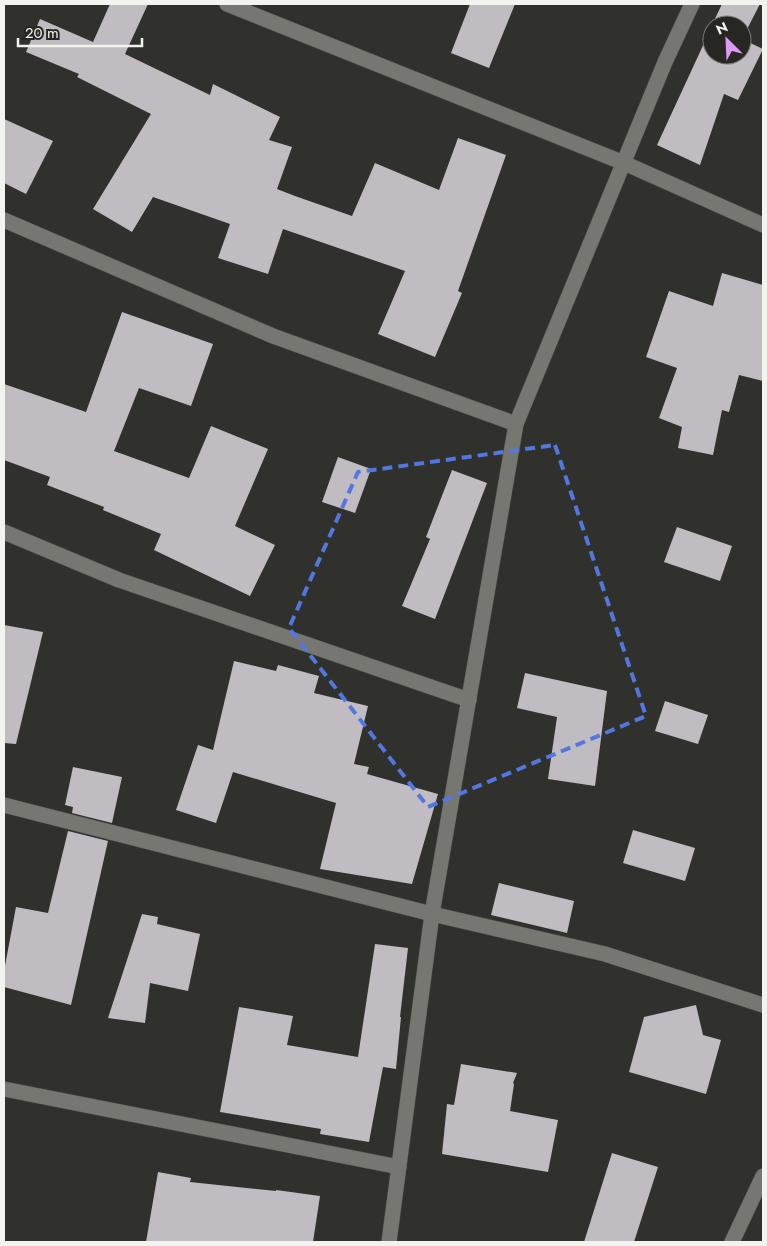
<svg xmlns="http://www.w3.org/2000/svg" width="767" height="1246" viewBox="0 0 767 1246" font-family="Jost,sans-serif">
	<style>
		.building { fill: #c0bcc1 }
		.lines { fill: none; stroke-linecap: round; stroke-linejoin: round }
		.street-casing { stroke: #4d4d49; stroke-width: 16 }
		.street { stroke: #777772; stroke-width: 15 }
		.marked { fill: none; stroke: #5277de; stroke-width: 4; stroke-dasharray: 10 6; stroke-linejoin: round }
	</style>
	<rect width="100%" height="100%" fill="#30302c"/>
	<g class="building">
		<path d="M110,4h38l-23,50 85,41 3,-11 67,33 -11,23 23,7 -15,42 18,7 57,20 23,-53 64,27 19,-52 48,17 -48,136 4,2 -27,64 -57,-23 27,-63 -122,-42 -15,45 -50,-16 12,-34 -77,-27 -21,35 -39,-23 58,-95 -74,-37 2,-3 -53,-22 14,-33 53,23z"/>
		<path d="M470,4h45l-26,64 -38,-15z"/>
		<path d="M722,4h38l-18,35 21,10 -25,51 -14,-6 -24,71 -43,-20 55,-119v29h30v-30h-30z"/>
		<path d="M4,119l49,22 -27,53 -22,-11z"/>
		<path d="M722,273l41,12v96l-24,-6 -10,37 -7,-2 -9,45 -35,-7 4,-21 -23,-9 18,-50 -31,-11 23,-66 44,15z"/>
		<path d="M122,312l91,32 -22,62 -52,-18 -25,63 75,27 22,-52 57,23 -33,77 40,19 -25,51 -96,-46 7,-16 -58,-24 1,-3 -57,-22 3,-8 -46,-17v-76l82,28z"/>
		<path d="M338,457l33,12 -16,44 -33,-11z"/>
		<path d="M452,470l35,13 -52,136 -33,-13 28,-67 -4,-2z"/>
		<path d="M677,527l55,19 -12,35 -56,-19z"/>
		<path d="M4,625l39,7 -27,112 -12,-1z"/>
		<path d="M234,661l42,10 2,-6 41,11 -5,17 54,13 -14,58 15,3 -2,7 71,20 -26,90 -92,-15 16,-66 -103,-31 -17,51 -40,-13 22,-65 15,5z"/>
		<path d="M525,673l82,18 -12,95 -47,-7 9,-62 -40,-9z"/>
		<path d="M665,701l43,14 -10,29 -43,-13z"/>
		<path d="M73,767l49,10 -10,46 -40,-10 1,-6 -8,-2z"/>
		<path d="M633,830l62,18 -10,33 -62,-18z"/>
		<path d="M68,831l40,10 -37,164 -67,-18v-16l12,-64 32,6z"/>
		<path d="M499,883l75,18 -7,32 -76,-18z"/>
		<path d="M142,914l16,3 -1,7 43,10 -12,57 -38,-8 -5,40 -37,-5z"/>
		<path d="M375,944l33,4 -8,69h1l-5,52 -13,-2 -14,75 -49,-8 1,-5 -101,-17 19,-105 54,9 -6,29 71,12z"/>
		<path d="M696,1005l7,30 18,5 -15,54 -77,-22 15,-55z"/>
		<path d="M461,1064l56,9 -4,10 1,1 -4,27 48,9 -10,52 -106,-18 5,-50 7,1z"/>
		<path d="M612,1153l46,14 -24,75h-50z"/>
		<path d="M158,1172l33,6 -1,4 86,9v-1l44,6 -7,46h-167z"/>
	</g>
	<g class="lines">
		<defs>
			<g id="street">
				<path d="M227,4l397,159 139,62"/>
				<path d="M4,220l269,116 243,88"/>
				<path d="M4,532l115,48 350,120"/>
				<path d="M4,805l428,109 173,40 158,51"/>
				<path d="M4,1089l395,78"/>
				<path d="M389,1242l43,-328 84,-490 149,-362 27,-58"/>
				<path d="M732,1242l31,-66"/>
			</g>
		</defs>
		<use href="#street" class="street-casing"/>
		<use href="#street" class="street"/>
	</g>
	<path class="marked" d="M555,445l91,271 -218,91 -139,-179 69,-156z"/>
	<rect width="767" height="1246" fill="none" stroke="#f3f3f0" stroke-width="10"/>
	<g transform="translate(727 40) rotate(336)"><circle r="24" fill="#262622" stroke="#787874"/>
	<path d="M0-4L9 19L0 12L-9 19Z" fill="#dd99f3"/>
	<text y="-8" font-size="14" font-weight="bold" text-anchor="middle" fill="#f3f3f0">N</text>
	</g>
	<path d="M18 38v8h124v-8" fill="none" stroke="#f3f3f0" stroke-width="2.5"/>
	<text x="25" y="38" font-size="15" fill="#f3f3f0" stroke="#262622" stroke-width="4" paint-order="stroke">20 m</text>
</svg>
